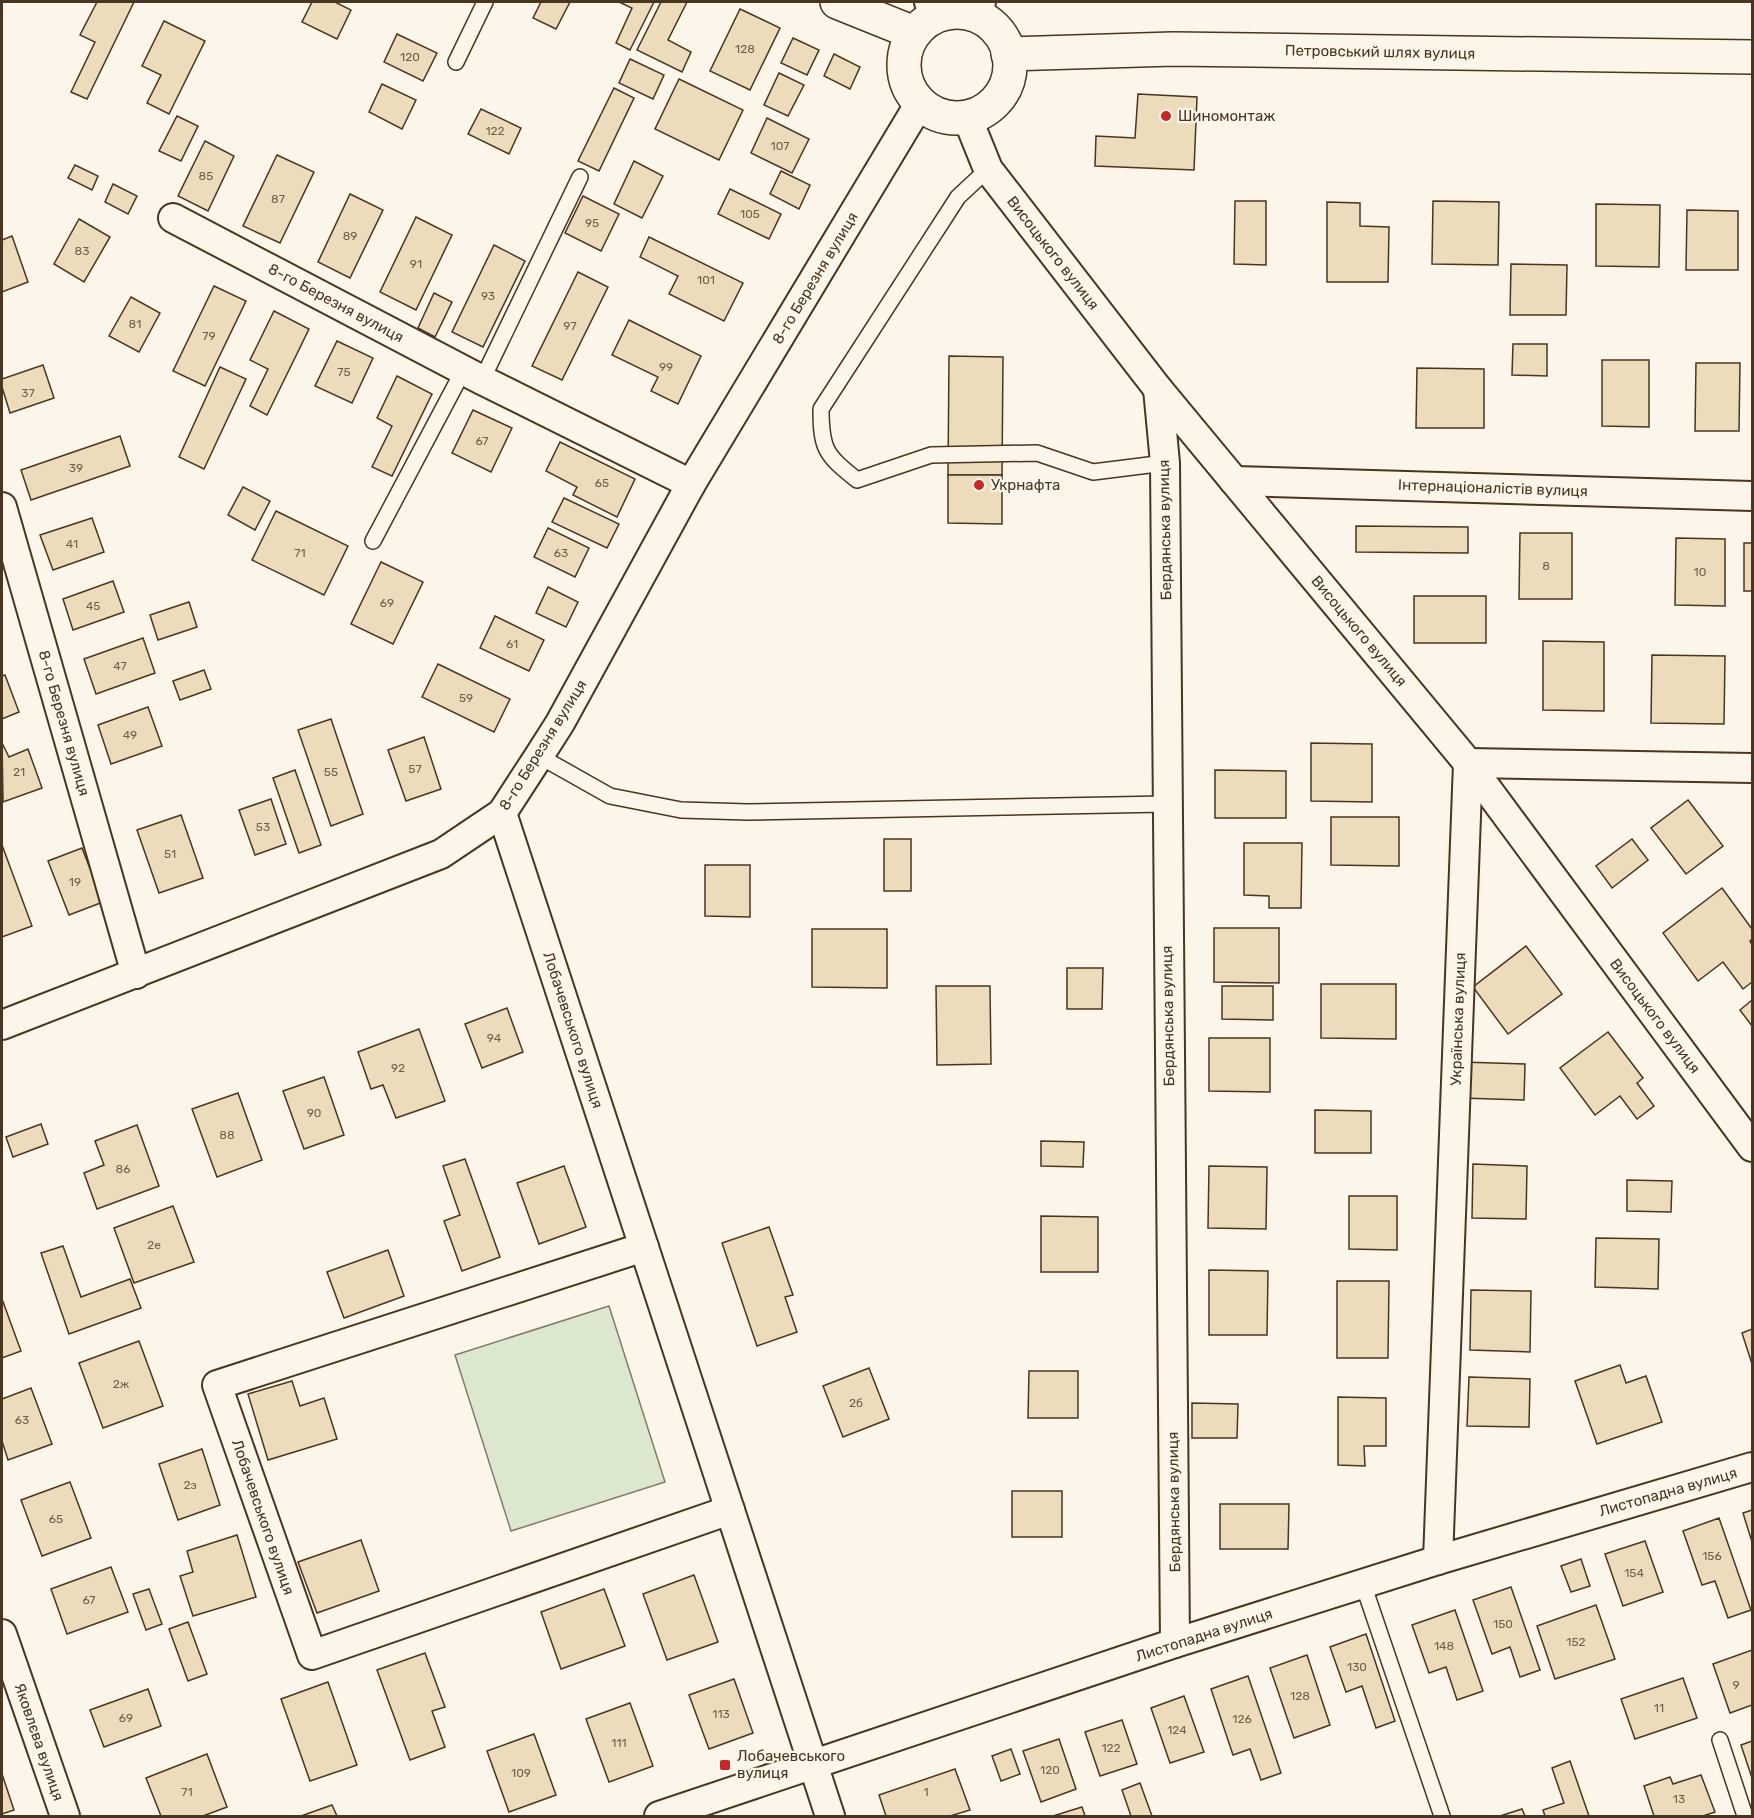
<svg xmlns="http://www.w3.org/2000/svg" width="1754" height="1818" viewBox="0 0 1754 1818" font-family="Rubik,sans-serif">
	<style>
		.green { fill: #dce7d0; stroke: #887966; stroke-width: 1.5 }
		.building { fill: #ecdcbc; stroke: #4a3520; stroke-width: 1.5 }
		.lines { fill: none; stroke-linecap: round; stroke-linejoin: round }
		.service-casing { stroke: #4a3520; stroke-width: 18 }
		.minor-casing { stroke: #4a3520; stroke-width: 32 }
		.tertiary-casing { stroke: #4a3520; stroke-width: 36 }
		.service { stroke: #fbf6e9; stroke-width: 15 }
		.minor { stroke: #fbf6e9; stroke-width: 28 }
		.tertiary { stroke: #fbf6e9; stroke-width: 33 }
		.poi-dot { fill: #c62828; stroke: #fbf6e9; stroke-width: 2 }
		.labels { text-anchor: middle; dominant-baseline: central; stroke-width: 4.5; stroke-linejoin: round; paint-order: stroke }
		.number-label { font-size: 12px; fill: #725f47 }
		.street-label { font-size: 15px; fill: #4a3520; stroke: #fbf6e9 }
		.poi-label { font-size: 15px; fill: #4a3520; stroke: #fbf6e9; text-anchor: start }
	</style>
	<rect width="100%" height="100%" fill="#fbf6e9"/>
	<path class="green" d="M609,1306l56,176 -154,49 -56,-176z"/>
	<g class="building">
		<path d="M97,2h37l-47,97 -16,-7 24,-50 -15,-7z"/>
		<path d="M312,2h23l16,8 -14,29 -35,-17z"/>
		<path d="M541,2h29l-14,27 -23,-11z"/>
		<path d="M619,2h35l-24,48 -14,-7 16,-35z"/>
		<path d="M661,2h26l-19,38 23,12 -9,20 -45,-22z"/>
		<path d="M740,9l40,19 -30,62 -40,-19z"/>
		<path d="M164,21l41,20 -36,73 -22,-11 14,-28 -19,-9z"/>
		<path d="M397,34l40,19 -14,28 -39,-19z"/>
		<path d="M793,38l26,12 -12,25 -26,-12z"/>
		<path d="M834,54l26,13 -10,22 -26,-13z"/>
		<path d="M630,59l34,16 -11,24 -34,-16z"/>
		<path d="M779,73l25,12 -16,31 -24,-11z"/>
		<path d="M679,79l64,31 -24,50 -64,-31z"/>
		<path d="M382,84l34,16 -14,29 -33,-17z"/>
		<path d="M614,88l20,10 -35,73 -21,-10z"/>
		<path d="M1138,94l59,3 -3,73 -99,-4 1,-30 39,2z"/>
		<path d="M481,109l40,19 -12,26 -41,-20z"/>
		<path d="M177,116l21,10 -17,35 -22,-10z"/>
		<path d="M767,118l42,21 -17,34 -41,-20z"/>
		<path d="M205,141l29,15 -26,55 -30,-15z"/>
		<path d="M277,155l37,17 -34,71 -37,-17z"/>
		<path d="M634,161l29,15 -21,42 -28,-14z"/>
		<path d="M75,165l23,11 -6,14 -24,-12z"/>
		<path d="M781,171l29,14 -11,24 -29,-15z"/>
		<path d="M113,184l24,12 -9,18 -23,-12z"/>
		<path d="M730,189l51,25 -12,25 -51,-25z"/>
		<path d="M350,194l33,16 -33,68 -32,-16z"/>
		<path d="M583,196l36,18 -18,37 -36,-18z"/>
		<path d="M1235,201h31v64l-32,-1z"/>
		<path d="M1433,201l66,1 -1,63 -66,-1z"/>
		<path d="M1327,202l33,1v23l29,1 -1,55h-61z"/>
		<path d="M1596,204l64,1 -1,62 -63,-1z"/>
		<path d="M1687,210l51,1v59h-52z"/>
		<path d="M416,217l36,18 -36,75 -36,-18z"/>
		<path d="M79,219l31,18 -26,45 -30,-18z"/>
		<path d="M12,236l16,46 -26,10v-52z"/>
		<path d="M649,237l94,46 -19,38 -55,-27 9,-18 -38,-19z"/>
		<path d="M494,245l31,16 -42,86 -31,-15z"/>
		<path d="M1511,264l56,1 -1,50h-56z"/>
		<path d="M578,272l30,15 -46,93 -30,-14z"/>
		<path d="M214,286l32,15 -41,85 -32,-15z"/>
		<path d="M434,293l18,9 -17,35 -17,-9z"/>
		<path d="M131,297l29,16 -21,39 -30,-16z"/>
		<path d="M274,311l35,18 -42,86 -17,-9 18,-37 -18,-9z"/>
		<path d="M629,320l72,36 -23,48 -27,-13 7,-14 -46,-22z"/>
		<path d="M337,341l36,17 -21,45 -37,-17z"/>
		<path d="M1513,344h34v32l-35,-1z"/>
		<path d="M949,356l54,1 -1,118h-54z"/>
		<path d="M1602,360h47v67l-47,-1z"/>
		<path d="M1696,363h44l-1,68h-44z"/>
		<path d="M43,365l11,33 -44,15 -8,-26v-8z"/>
		<path d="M220,367l26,12 -42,90 -25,-12z"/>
		<path d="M1417,368l67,1v59h-68z"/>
		<path d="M397,376l35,18 -40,82 -20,-9 20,-41 -15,-8z"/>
		<path d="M473,410l39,18 -21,44 -39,-19z"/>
		<path d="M120,436l10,30 -99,34 -10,-30z"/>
		<path d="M560,442l75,37 -18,38 -44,-22 4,-8 -31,-16z"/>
		<path d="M948,475h54v49l-54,-1z"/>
		<path d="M243,487l27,14 -15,29 -27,-15z"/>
		<path d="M564,498l55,26 -12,24 -55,-26z"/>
		<path d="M276,511l72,35 -24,49 -72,-35z"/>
		<path d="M92,518l12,34 -51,18 -13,-35z"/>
		<path d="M1356,526l112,1v26l-112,-1z"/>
		<path d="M548,528l41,20 -14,29 -41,-20z"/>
		<path d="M1520,533h52v66h-53z"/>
		<path d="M1676,538l49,1v67l-50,-1z"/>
		<rect x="1744" y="543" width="8" height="48"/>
		<path d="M381,562l42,20 -30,62 -42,-20z"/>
		<path d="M113,581l11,31 -51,18 -10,-31z"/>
		<path d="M548,587l30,15 -12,25 -30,-14z"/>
		<rect x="1414" y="596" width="72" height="47"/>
		<path d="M189,602l8,25 -39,13 -8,-25z"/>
		<path d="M495,616l49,24 -15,31 -49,-23z"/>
		<path d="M143,638l12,35 -59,21 -12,-35z"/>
		<path d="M1543,641l61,1v69l-61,-1z"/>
		<path d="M1652,655l73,1 -1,68 -73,-1z"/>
		<path d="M438,664l72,35 -16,33 -72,-35z"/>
		<path d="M204,670l7,19 -31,11 -7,-19z"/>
		<path d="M5,675l14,37 -17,7v-43z"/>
		<path d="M148,707l14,39 -51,18 -13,-39z"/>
		<path d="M331,719l32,95 -32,12 -33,-96z"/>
		<path d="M424,737l17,52 -35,12 -18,-51z"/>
		<path d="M2,743l7,14 19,-8 14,39 -39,14z"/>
		<path d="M1311,743l61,1v58l-61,-1z"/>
		<path d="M295,770l26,75 -22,8 -26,-75z"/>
		<path d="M1215,770l71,1v47h-71z"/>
		<path d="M271,799l15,45 -31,11 -16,-45z"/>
		<path d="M1688,800l35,46 -37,28 -35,-46z"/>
		<path d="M181,815l22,63 -44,15 -22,-63z"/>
		<path d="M1331,817h68v49l-68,-1z"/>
		<rect x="884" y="839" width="27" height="52"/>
		<path d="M1632,839l16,21 -36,28 -16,-22z"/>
		<path d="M1244,843h58l-1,65h-32v-12l-25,-1z"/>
		<path d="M2,845l30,81 -30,11z"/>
		<path d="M82,848l21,54 -34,13 -21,-54z"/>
		<path d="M705,865h45v52l-45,-1z"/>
		<path d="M1722,888l30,41v10l-2,2 2,4v37l-9,7 -20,-27 -25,19 -35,-48z"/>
		<path d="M1214,928h65v55l-65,-1z"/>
		<path d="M812,929h75v59l-75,-1z"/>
		<path d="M1526,946l36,48 -54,40 -35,-47z"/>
		<path d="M1067,968h36l-1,41h-35z"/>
		<path d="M1321,984h75v55l-75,-1z"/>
		<path d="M936,986h54l1,78 -54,1z"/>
		<path d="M1222,986h51v34l-51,-1z"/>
		<path d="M1752,1000v26l-12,-16z"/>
		<path d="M507,1008l16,44 -41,16 -17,-44z"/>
		<path d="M419,1029l26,72 -49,17 -13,-33 -12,4 -13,-37z"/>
		<path d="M1608,1032l35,46 -6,5 17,23 -17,13 -17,-23 -25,19 -35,-47z"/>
		<path d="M1209,1038h61v54l-61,-1z"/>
		<path d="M1462,1062l63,2 -1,36 -63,-2z"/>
		<path d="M324,1077l20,58 -40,14 -21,-58z"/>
		<path d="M238,1093l24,67 -45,17 -25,-68z"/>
		<path d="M1315,1110l56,1v42h-56z"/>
		<path d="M41,1124l7,20 -35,13 -7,-20z"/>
		<path d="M137,1125l22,61 -62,23 -13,-36 20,-8 -9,-24z"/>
		<path d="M1041,1141l43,1 -1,25 -42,-1z"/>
		<path d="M465,1159l35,98 -38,14 -18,-50 16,-6 -17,-49z"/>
		<path d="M1473,1164l54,2 -1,53 -54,-1z"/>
		<path d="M564,1166l22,61 -47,17 -22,-61z"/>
		<path d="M1209,1166l58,1 -1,62 -58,-1z"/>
		<path d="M1627,1180l45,1 -1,31 -44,-1z"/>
		<path d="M1349,1196h48v54l-48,-1z"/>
		<path d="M173,1206l21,56 -60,21 -20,-55z"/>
		<path d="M1041,1216l57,1v55h-57z"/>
		<path d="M769,1227l24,68 -8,2 12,35 -40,14 -35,-103z"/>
		<path d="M1596,1238l63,1 -1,50 -63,-2z"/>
		<path d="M63,1246l18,51 49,-18 11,29 -72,26 -28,-81z"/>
		<path d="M388,1250l16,46 -60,22 -17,-46z"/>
		<path d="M1209,1270l59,1 -1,64h-58z"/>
		<path d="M1337,1281h52l-1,77h-51z"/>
		<path d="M1471,1290l60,1 -1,61 -60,-2z"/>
		<path d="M2,1299l19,52 -19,7z"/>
		<path d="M1752,1329v35l-10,-31z"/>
		<path d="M139,1341l24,65 -60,22 -24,-65z"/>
		<path d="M1620,1365l6,18 20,-7 16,46 -65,22 -22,-63z"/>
		<path d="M869,1368l20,51 -46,18 -20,-51z"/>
		<path d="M1029,1371h49v47h-50z"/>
		<path d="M1469,1377l61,2 -1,48 -62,-1z"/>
		<path d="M292,1381l8,25 24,-8 13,41 -69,21 -20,-66z"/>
		<path d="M31,1388l21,56 -44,16 -6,-19v-42z"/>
		<path d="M1338,1397l48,1v48h-22l1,20 -27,-1z"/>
		<path d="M1192,1403l46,1 -1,34h-45z"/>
		<path d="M202,1449l18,56 -42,15 -19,-56z"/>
		<path d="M70,1482l21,56 -49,18 -21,-56z"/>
		<rect x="1012" y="1491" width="50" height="46"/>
		<path d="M1220,1504h69l-1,45h-68z"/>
		<path d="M1752,1510v32l-9,-29z"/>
		<path d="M1719,1518l32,92 -23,8 -13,-37 -13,4 -19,-54z"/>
		<path d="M237,1535l19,62 -63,19 -13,-40 13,-4 -6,-21z"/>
		<path d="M361,1540l18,51 -62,22 -19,-51z"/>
		<path d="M1645,1541l18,51 -40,14 -18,-52z"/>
		<path d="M1581,1559l9,27 -19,6 -10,-26z"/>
		<path d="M111,1567l17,45 -61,22 -16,-45z"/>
		<path d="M694,1575l24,67 -51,18 -24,-66z"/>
		<path d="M1511,1587l29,83 -20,7 -10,-30 -18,7 -19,-54z"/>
		<path d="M149,1589l13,35 -16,6 -13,-36z"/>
		<path d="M604,1589l21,57 -64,23 -20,-57z"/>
		<path d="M1596,1605l19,54 -60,20 -18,-53z"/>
		<path d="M1455,1610l28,81 -26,9 -11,-33 -17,6 -17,-48z"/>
		<path d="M188,1622l19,52 -19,7 -19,-52z"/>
		<path d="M1366,1634l29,87 -19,7 -14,-42 -16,6 -16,-45z"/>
		<path d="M1752,1650v55l-22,8 -17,-49z"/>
		<path d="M425,1653l20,54 -13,4 13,36 -35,13 -33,-90z"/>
		<path d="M1307,1655l23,70 -36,13 -24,-70z"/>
		<path d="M1248,1676l33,97 -20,7 -11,-31 -17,6 -22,-66z"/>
		<path d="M1683,1678l14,40 -62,21 -14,-40z"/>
		<path d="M734,1679l19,54 -44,16 -20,-54z"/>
		<path d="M328,1682l29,83 -47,16 -29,-82z"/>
		<path d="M148,1689l13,37 -57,21 -14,-37z"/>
		<path d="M1184,1696l20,56 -34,11 -19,-55z"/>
		<path d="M630,1703l23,63 -44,16 -23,-63z"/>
		<path d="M1122,1720l15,44 -37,12 -15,-44z"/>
		<path d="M534,1734l22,61 -47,17 -22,-61z"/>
		<path d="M1059,1739l17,50 -35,13 -18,-51z"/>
		<path d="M1752,1741v37l-11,-33z"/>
		<path d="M1011,1749l9,25 -19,7 -9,-25z"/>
		<path d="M207,1754l20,53 -24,9h-42l-15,-38z"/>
		<path d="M1570,1761l19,55h-44l-2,-6 21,-7 -12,-35z"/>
		<path d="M955,1769l15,41 -20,6h-64l-7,-21z"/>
		<path d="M2,1774l12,36 -12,4z"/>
		<path d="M1701,1775l14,37 -12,4h-49l-10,-30 26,-9 3,7z"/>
		<path d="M1140,1783l12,33h-21l-9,-26z"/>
		<path d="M332,1805l5,11h-36z"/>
		<path d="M1082,1807l3,9h-32z"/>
		<path d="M1522,1809l3,7h-25z"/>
	</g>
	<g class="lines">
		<defs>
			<g id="service">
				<path d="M456,62l29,-60"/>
				<path d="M988,169l-30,28 -137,212c0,41 5,46 36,71l74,-25 106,-2 56,19 72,-9"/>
				<path d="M482,380l98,-203"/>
				<path d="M373,541l90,-170"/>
				<path d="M539,756l71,40 71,14 67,2 418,-8"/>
				<path d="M1363,1584l79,232"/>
				<path d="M1720,1740l25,76"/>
			</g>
			<g id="minor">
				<path d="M929,2l5,15"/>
				<path d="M974,14l7,-12"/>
				<path d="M967,117l21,52 170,220 310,374 284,384"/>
				<path d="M173,218l309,162 209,104"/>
				<path d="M1158,389l7,74 10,1180"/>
				<path d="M1234,481l518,15"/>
				<path d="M2,507l134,467"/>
				<path d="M502,813l328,1003"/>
				<path d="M2,1025l439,-171 61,-41 37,-57 21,-33 131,-239 229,-381"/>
				<path d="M644,1247l-427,138 95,270 418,-145"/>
				<path d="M1438,1560l30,-797 284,5"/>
				<path d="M2,1634l63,182"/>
				<path d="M659,1816l516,-173 263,-83 314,-93"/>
			</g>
			<g id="tertiary">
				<path d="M837,2l77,31"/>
				<circle cx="957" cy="65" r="53"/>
				<path d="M1008,54l165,-5 579,8"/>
			</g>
		</defs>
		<use href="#service" class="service-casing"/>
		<use href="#minor" class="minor-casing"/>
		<use href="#tertiary" class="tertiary-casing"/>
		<use href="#service" class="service"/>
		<use href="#minor" class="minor"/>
		<use href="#tertiary" class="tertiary"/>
	</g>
	<g class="poi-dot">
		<circle cx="1166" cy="116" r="6"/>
		<circle cx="979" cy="485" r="6"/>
		<rect x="719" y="1759" width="12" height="12" rx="3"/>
	</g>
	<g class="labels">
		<g class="number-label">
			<text x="745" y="49">128</text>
			<text x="410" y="57">120</text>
			<text x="495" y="131">122</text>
			<text x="780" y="146">107</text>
			<text x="206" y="176">85</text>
			<text x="278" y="199">87</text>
			<text x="750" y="214">105</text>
			<text x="592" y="223">95</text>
			<text x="350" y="236">89</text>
			<text x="82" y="251">83</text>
			<text x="416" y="264">91</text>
			<text x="706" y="280">101</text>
			<text x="488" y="296">93</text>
			<text x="135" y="324">81</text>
			<text x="570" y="326">97</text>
			<text x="209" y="336">79</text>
			<text x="666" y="367">99</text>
			<text x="344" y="372">75</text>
			<text x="28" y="393">37</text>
			<text x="482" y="441">67</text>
			<text x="76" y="468">39</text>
			<text x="602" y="483">65</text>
			<text x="72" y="544">41</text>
			<text x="300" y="553">71</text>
			<text x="561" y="553">63</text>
			<text x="1546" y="566">8</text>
			<text x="1700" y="572">10</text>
			<text x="387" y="603">69</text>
			<text x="93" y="606">45</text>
			<text x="512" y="644">61</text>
			<text x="120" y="666">47</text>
			<text x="466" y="698">59</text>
			<text x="130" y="735">49</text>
			<text x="415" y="769">57</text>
			<text x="19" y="772">21</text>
			<text x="331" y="772">55</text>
			<text x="263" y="827">53</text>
			<text x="170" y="854">51</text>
			<text x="75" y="882">19</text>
			<text x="494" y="1038">94</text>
			<text x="398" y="1068">92</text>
			<text x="314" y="1113">90</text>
			<text x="227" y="1135">88</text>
			<text x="123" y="1169">86</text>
			<text x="154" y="1245">2е</text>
			<text x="121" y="1384">2ж</text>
			<text x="856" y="1403">2б</text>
			<text x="22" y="1420">63</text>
			<text x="190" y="1485">2з</text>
			<text x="56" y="1519">65</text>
			<text x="1712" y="1556">156</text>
			<text x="1634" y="1573">154</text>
			<text x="89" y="1600">67</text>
			<text x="1503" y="1624">150</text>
			<text x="1576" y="1642">152</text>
			<text x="1444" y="1646">148</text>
			<text x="1357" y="1667">130</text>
			<text x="1736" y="1685">9</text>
			<text x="1300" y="1696">128</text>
			<text x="1659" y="1708">11</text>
			<text x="721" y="1714">113</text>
			<text x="126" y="1718">69</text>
			<text x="1242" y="1719">126</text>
			<text x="1177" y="1730">124</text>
			<text x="619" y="1743">111</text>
			<text x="1111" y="1748">122</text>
			<text x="1050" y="1770">120</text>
			<text x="521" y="1773">109</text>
			<text x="187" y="1792">71</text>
			<text x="926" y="1792">1</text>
			<text x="1679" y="1799">13</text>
		</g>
		<g class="street-label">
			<text transform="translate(1380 52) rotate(1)">Петровський шлях вулиця</text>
			<text transform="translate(1053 253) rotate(52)">Висоцького вулиця</text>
			<text transform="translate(815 278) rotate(-59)">8-го Березня вулиця</text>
			<text transform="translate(336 303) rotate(28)">8-го Березня вулиця</text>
			<text transform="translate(1493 488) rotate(2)">Інтернаціоналістів вулиця</text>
			<text transform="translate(1165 530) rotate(-91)">Бердянська вулиця</text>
			<text transform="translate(1359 631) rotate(50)">Висоцького вулиця</text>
			<text transform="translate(64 723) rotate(74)">8-го Березня вулиця</text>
			<text transform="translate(543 745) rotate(-58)">8-го Березня вулиця</text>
			<text transform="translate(1168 1016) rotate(-91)">Бердянська вулиця</text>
			<text transform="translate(1655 1016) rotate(53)">Висоцького вулиця</text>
			<text transform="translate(1458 1019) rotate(-88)">Українська вулиця</text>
			<text transform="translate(573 1030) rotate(72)">Лобачевського вулиця</text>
			<text transform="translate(1668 1492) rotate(-16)">Листопадна вулиця</text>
			<text transform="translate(1174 1502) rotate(-91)">Бердянська вулиця</text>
			<text transform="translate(263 1517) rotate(71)">Лобачевського вулиця</text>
			<text transform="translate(1204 1635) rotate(-18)">Листопадна вулиця</text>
			<text transform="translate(39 1742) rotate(71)">Яковлєва вулиця</text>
		</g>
		<g class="poi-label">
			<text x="1178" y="116">Шиномонтаж</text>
			<text x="991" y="485">Укрнафта</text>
			<text x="737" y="1756">Лобачевського<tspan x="737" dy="17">вулиця</tspan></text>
		</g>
	</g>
	<rect width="1754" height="1818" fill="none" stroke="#4a3520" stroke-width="6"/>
</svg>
